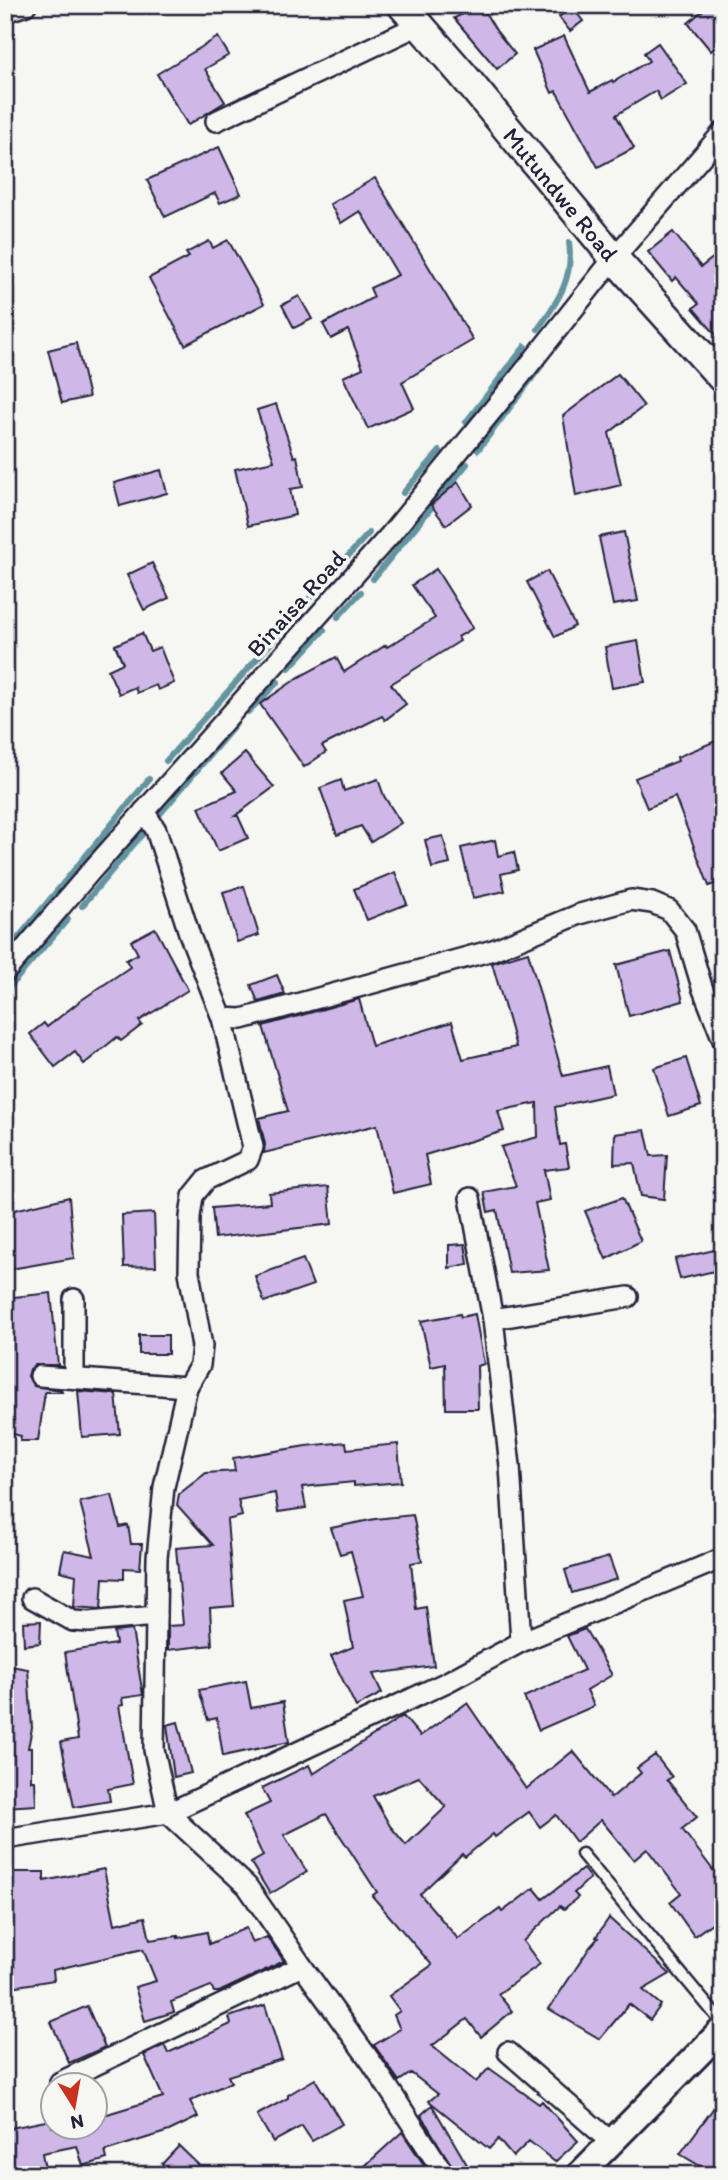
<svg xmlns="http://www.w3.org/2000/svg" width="728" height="2180" viewBox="0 0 728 2180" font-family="Itim,sans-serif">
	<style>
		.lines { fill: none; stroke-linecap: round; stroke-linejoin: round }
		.stream { stroke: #6394a0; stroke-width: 6 }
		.building { fill: #cfb8e7; stroke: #22223b; stroke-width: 2; fill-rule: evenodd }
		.service-casing { stroke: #22223b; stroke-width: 15 }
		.minor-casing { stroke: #22223b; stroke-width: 24 }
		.tertiary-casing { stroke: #22223b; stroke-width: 30 }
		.secondary-casing { stroke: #22223b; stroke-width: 33 }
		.service { stroke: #f6f6f2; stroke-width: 10 }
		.minor { stroke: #f6f6f2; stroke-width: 19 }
		.tertiary { stroke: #f6f6f2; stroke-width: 24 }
		.secondary { stroke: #f6f6f2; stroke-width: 28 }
		.labels { text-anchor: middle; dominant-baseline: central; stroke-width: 7; stroke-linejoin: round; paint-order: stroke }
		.street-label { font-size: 24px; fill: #22223b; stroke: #f6f6f2 }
	</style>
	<rect width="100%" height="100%" fill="#f6f6f2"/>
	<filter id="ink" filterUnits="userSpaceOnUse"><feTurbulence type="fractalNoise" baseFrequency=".0143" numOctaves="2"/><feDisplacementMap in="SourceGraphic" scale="14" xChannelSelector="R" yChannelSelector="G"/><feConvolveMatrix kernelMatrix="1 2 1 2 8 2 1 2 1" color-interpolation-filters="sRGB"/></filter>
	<g filter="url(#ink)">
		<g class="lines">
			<g class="stream">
				<path d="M538,329c20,-28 36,-51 31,-87"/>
				<path d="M466,422l59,-76"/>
				<path d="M478,450l64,-85"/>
				<path d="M403,493l37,-42"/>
				<path d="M373,579l94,-115"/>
				<path d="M299,610l70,-77"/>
				<path d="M338,617l23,-25"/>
				<path d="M289,668l35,-38"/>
				<path d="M248,712l30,-30"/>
				<path d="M166,761l113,-127"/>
				<path d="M160,814l76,-90"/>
				<path d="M82,906l63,-75"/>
				<path d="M5,954l144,-175"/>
				<path d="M5,992l63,-73"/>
			</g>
		</g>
		<g class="building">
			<path d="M709,5h14v36l-12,10 -23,-28z"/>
			<path d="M481,6l16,26 18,22 -18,15 -43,-51z"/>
			<path d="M572,7l11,14 -13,10 -11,-14z"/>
			<path d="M564,36l26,56 22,-12 1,2 36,-21 -5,-8 14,-10 29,41 -26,16 -5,-9 -40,24 18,33 -36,19 -42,-76 -4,2 -19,-43z"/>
			<path d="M218,37l11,18 -24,14 20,33 -37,23 -31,-51z"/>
			<path d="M219,147l22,47 -21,9 -5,-10 -50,24 -18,-37z"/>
			<path d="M375,178l98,162 -71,42 12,26 -46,21 -25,-52 20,-9 -15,-38 -17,9 -8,-15 51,-27 -4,-9 28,-13 -38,-64 -19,12 -11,-19z"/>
			<path d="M673,232l28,35 22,-17v93l-30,-35 6,-4 -23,-27 -4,4 -24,-29z"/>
			<path d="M228,240l36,64 -79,41 -36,-67 40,-21 -3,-4 23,-12 4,7z"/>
			<path d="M299,296l13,23 -18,9 -12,-23z"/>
			<path d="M76,343l13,54 -27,6 -14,-53z"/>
			<path d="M618,374l26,32 -35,27 12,52 -45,11 -13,-80z"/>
			<path d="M276,404l18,53 3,-1 6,31 -13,2 5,26 -47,11 -13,-57 39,-8 -17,-51z"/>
			<path d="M161,470l6,23 -47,13 -6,-23z"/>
			<path d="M458,482l14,23 -26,20 -15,-20z"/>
			<path d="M624,532l14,69 -25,4 -14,-68z"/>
			<path d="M152,563l17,35 -25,12 -17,-35z"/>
			<path d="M436,569l37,59 -15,9 2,4 -69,43 15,20 -21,16 -3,-4 -60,30 4,6 -22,15 -44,-63 39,-27 37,-20 8,15 42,-27 1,2 48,-29 -23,-33z"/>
			<path d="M547,571l28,55 -20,11 -28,-55z"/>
			<path d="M142,633l8,18 10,-4 14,36 -16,7 -2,-5 -19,8 -2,-6 -16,7 -11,-24 15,-7 -8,-18z"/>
			<path d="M638,641l7,41 -33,6 -7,-41z"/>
			<path d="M723,738v143l-14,5 -34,-89 -28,11 -12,-30 43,-17 -1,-4z"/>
			<path d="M245,753l29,34 -39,29h3l10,22 -30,13 -19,-44 38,-16 -15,-18z"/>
			<path d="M378,779l6,17 17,27 -30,19 -10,-16 -24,9 -17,-47 21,-8 3,11z"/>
			<path d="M443,836l7,28 -18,4 -7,-28z"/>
			<path d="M495,840l3,16 16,-4 4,18 -17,4 4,17 -32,7 -12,-50z"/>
			<path d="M395,872l12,32 -40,16 -13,-31z"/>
			<path d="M244,886l15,49 -22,7 -14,-50z"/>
			<path d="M155,928l33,62 -49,31 3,4 -21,16 -4,-4 -33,27 -9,-12 -20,15 -25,-33 14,-11 3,4 33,-26 50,-34 -4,-7 12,-6 -7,-13z"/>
			<path d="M670,951l13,50 -54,15 -13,-51z"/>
			<path d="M528,952l35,124 44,-10 6,28 -58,13 5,38 5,-1 4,23 -25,3 6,30 -15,3 14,67 -40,3 -12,-63 -9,2 -4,-20 32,-6 -15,-39 37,-10 -1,-34 -39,8 6,20 -79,24 6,29 -38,9 -16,-68 -113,28 1,-9 -6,-26 29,-7 -25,-85 96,-27 13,47 80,-24 11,37 53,-12 -24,-84z"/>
			<path d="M277,975l8,19 -27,8 -7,-17z"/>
			<path d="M686,1058l15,48 -32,10 -15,-48z"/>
			<path d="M645,1130l6,26 16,-1 -3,44 -23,-3 -7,-33 -20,1 1,-30z"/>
			<path d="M328,1187l4,37 -117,14 -3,-30 58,-5 -1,-10z"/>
			<path d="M69,1197l5,61 -69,12 1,-58z"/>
			<path d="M622,1198l19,43 -35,18 -21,-48z"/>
			<path d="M154,1213l2,53 -32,1 -2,-52z"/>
			<path d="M465,1244l3,20 -19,4v-23z"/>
			<path d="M723,1248v21l-43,10 -5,-20z"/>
			<path d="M303,1259l10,26 -49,17 -9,-26z"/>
			<path d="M51,1293l7,72h-23l-5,4 -2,7 6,10 27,4 1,2h-17l-7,49h-18l1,-5 -16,-4v-134z"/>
			<path d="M460,1314l1,3 14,-3 9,50 -7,2 1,43h-32l-1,-45 -14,3 -10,-46z"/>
			<rect x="139" y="1335" width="29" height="19"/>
			<path d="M78,1391l38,3 4,40 -38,3z"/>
			<path d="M346,1442l1,7 51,-5 3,38 -47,4v-4l-52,5 4,21 -28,4 -3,-19 -37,7 4,16 -15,4 7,86 -24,2 2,37 -44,5v-24l15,-1 -7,-77 37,-3 -36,-40 2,-11 27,-21 29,-2 -2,-13 73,-12z"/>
			<path d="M112,1495l8,32 8,-2 3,19h11l-2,25 -16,-1v11l-21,-1 -2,31 -27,-2 2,-32 -16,-4 4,-21 30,6 -14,-54z"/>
			<path d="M413,1515l9,46 -11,2 5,46 10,-2 8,59 -61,8 9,19 -26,14 -25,-51 22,-9 -9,-47 19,-4 -12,-45 -11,3 -9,-26 44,-9z"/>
			<path d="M609,1557l8,22 -45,14 -7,-23z"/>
			<path d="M41,1621l-1,22 -16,2 -1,-23z"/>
			<path d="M585,1629l27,46 -25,15 7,16 -55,24 -15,-33 60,-27 -17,-34z"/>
			<path d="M132,1630l11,65 -21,3 1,7 -4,1 14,78 -25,5 2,12 -36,6 -13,-65 17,-3 -13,-87 51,-8 -2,-12z"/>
			<path d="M5,1665l23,4 4,59 -4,20h3v33h4l1,24 -31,2z"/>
			<path d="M246,1681l5,27 32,-6 6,40 -66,14 -6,-38 -9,2 -9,-30z"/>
			<path d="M467,1703l59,86 47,-38 38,47 30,-25 -4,-5 18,-13 17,22 -5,3 30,37 -15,12 31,41 2,-2 8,11v36l-29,21 -24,-34 11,-9 -34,-44 -13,11 -33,-40 -25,22 -20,-27 -16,12 -11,-15 -34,25 -2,-3 -28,23 -3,-3 -42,40 38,45 42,-30 2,3 32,-24 9,11 40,-30 7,9 -16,15 4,4 -14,12 -4,-3 -37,35 17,23 -42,30 14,17 -31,26 -14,-18 -35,27 44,36 13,-14 50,36 3,-3 36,40 -23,21 -26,-21 -16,16 -15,-18 -9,10 -60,-48 9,-7 -27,-21 -12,8 -25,-36 26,-16 -6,-14 6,-4 -11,-15 43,-31 -60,-69 5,-4 -51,-78 -42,21 23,37 -37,22 -19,-31 12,-7 -19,-41 26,-12 -8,-15 47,-23 4,9 90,-58 17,20zM419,1777l27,30 -40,38 -16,-19 -17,-30z"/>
			<path d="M178,1722l13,51 -17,4 -7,-52z"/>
			<path d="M104,1869l11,55 30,-7 5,23 28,-4v2l29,-6 2,12 37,-16 6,15 15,-6 17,24 -65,31h-5l-3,-6 -40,16 3,10 -29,9 -10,-34 21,-6 -13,-32 -90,21 1,10 -49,8v-116h39v9z"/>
			<path d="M609,1918l61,56 -27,16 18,15 -11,15 -21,-16 -29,35 -51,-30 41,-62 8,-9 -2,-1z"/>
			<path d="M265,2005l17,54 -54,17 3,6 -41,19 8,16 -29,14 -64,20 2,8 -24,7 -6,-20 -35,7 4,22h-41v-46l46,-9 1,7h42v-9l69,-21 -19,-42 20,-10 4,8 63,-29 -2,-7z"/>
			<path d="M87,2006l18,41 -36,16 -18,-41z"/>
			<path d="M315,2079l27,45 -30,17 -10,-15 -29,16 -16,-27 31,-17v-3z"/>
			<path d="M723,2095v66l-13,11 -30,-18z"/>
			<path d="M432,2105l41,70h-16l-36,-60z"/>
			<path d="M402,2132l22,33 -14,10h-55z"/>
			<path d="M179,2146l30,29h-36l-11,-11z"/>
		</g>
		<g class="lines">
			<defs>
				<path id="service" d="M582,1854l141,170"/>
				<g id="minor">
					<path d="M5,12l21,-7"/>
					<path d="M216,121l203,-96"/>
					<path d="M144,811l12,19 34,106 32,82 20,1 251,-69 87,-36 51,-14 21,3 17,7 16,20 17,57 21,53"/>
					<path d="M5,972l86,-101 299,-336 124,-151 100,-126 109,-126"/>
					<path d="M470,1198l23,121 17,147 11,176"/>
					<path d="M493,1319l135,-22"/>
					<path d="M40,1376l147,11 -23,100 -7,71 -1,58"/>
					<path d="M74,1378v-79"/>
					<path d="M187,1387l13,-22 2,-19 -13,-74 1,-55 3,-21 13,-16 42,-20 5,-13 -31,-129"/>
					<path d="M32,1598l41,23 16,1 67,-6 -2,134 14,63 79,73 55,80 -242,116"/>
					<path d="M5,1839l163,-26 279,-131 74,-40 202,-84"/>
					<path d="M302,1966l70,97 73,112"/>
					<path d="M508,2052l103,90"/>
				</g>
				<path id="tertiary" d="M579,2175l144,-146"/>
				<g id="secondary">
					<path id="s1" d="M402,5l61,70 151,183 109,121"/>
				</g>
			</defs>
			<use href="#service" class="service-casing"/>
			<use href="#minor" class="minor-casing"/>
			<use href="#tertiary" class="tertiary-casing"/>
			<use href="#secondary" class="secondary-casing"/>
			<use href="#service" class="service"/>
			<use href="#minor" class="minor"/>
			<use href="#tertiary" class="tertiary"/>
			<use href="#secondary" class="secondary"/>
		</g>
	</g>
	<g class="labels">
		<g class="street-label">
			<text stroke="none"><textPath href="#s1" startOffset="247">Mutundwe Road</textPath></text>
			<text transform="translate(296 603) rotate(-48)">Binaisa Road</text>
		</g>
	</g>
	<rect width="728" height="2180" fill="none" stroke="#f6f6f2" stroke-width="28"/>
	<rect x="14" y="14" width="700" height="2152" fill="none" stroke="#22223b" stroke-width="2.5" filter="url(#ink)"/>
	<g transform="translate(74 2106) rotate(169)"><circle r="33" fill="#f6f6f2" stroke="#a1a1a9" stroke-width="2"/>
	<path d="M0-5L12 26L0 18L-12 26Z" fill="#c8321e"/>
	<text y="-10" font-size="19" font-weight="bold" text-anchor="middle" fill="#22223b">N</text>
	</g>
</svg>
